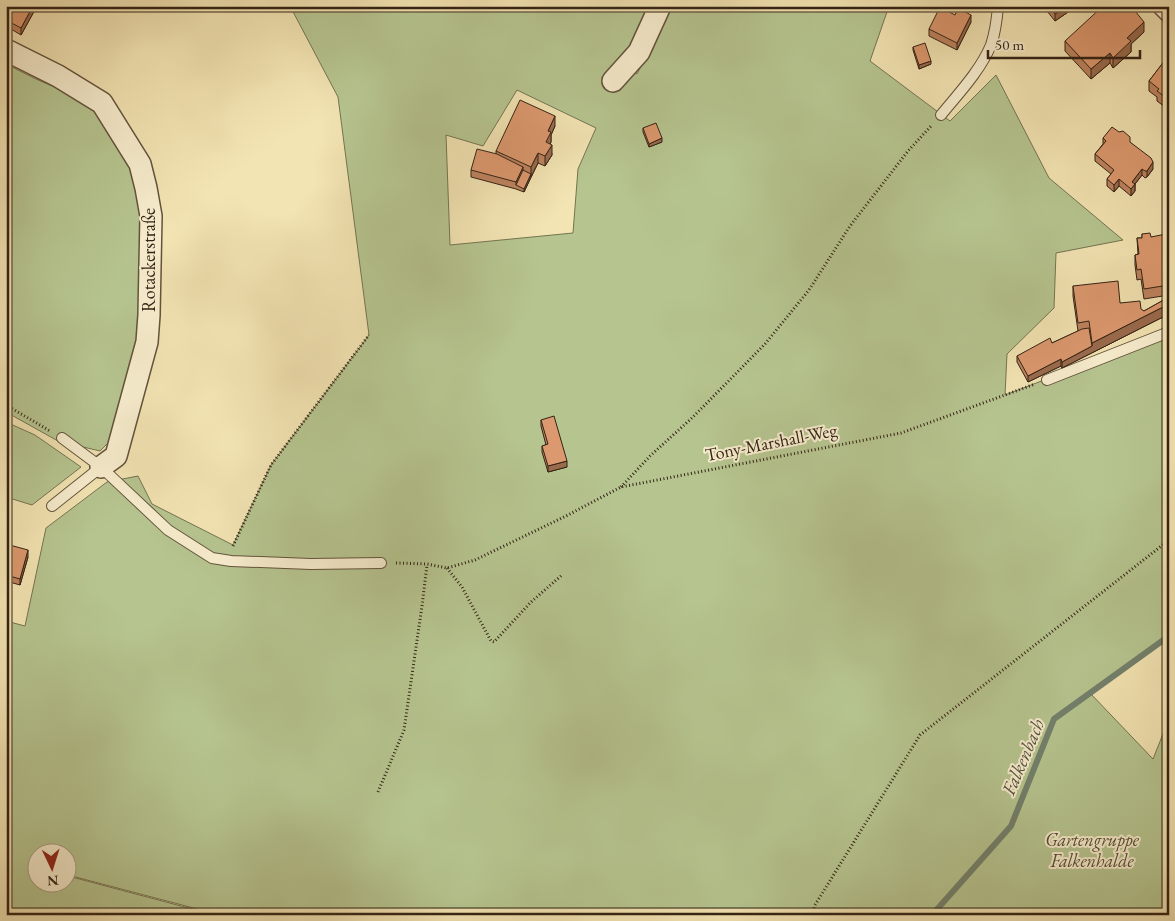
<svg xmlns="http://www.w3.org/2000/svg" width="1175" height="921" viewBox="0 0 1175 921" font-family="'EB Garamond',serif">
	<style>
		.green { fill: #b6c590; stroke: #747452; fill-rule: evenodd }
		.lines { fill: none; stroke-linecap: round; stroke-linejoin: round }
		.stream { stroke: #73816d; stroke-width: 6 }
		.lane-casing { stroke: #63533c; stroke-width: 12 }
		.street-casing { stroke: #63533c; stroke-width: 24 }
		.path { stroke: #332315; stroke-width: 3; stroke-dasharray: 1 2.5; stroke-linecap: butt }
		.lane { stroke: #f7edce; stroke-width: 10 }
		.street { stroke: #f7edce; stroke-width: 21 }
		.wall { fill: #bd835f; stroke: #332315 }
		.shaded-wall { fill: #9a6a4d; stroke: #332315 }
		.building { fill: #dc986e; stroke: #332315 }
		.labels { text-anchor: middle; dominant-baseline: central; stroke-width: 4; stroke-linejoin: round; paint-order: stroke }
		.street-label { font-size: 18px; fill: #332315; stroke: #f7edce }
		.park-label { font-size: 18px; font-style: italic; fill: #544c34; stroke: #f7edce }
		.water-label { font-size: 19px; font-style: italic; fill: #535241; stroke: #f7edce }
	</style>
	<rect width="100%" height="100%" fill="#f3e4b3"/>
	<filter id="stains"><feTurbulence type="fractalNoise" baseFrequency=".004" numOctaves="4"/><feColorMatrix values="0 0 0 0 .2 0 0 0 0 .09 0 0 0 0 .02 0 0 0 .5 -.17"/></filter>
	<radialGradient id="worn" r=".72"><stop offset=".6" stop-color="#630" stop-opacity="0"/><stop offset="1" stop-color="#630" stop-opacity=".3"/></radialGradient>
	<g class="green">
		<path d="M290,6h362l-7,19 -26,36 18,13 35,-68h217l-19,55 80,60 46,-46 53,103 74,62 -67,13 -2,55 -47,46 -2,41 164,-63v304l-79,57 63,66 16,-40v196h-949l-152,-40v-21h-30v30h30v-8l147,39h-209v-294l19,5 21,-98 61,-46 31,-6 14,28 81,41 38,-80 98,-130 -31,-238zM517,90l79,38 -18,41 -5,64 -123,12 -4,-110 37,11z"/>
		<path d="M6,64l30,15 56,24 41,64 11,43 -1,131 -26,93 -17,17 -42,-10 -52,-29z"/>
		<path d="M6,422l29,13 46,32 -49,38 -26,-8z"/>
	</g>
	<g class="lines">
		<path class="stream" d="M932,915l79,-89 43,-107 115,-83"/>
		<defs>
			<g id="lane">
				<path d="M941,115c18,-22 39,-44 50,-70 4,-12 6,-26 7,-39"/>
				<path d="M1047,380l122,-48"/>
				<path d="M62,438l39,29 67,63 44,28 19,3 80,3 70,-1"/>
				<path d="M52,506l49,-39"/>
			</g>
			<g id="street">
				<path d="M1164,6l5,5"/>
				<path d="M6,50l52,26 44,27 38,61 6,24 5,28 -2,99 -2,27 -31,114 -15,11"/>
				<path d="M613,81l26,-29 21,-46"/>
			</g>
		</defs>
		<use href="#lane" class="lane-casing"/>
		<use href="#street" class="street-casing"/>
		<g class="path">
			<path d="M6,405l44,26"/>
			<path d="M621,487l29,-31 43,-39 72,-73 44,-54 41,-64 58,-75 24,-26"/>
			<path d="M233,546l38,-81 98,-130"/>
			<path d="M396,563l31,1 20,4 28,-8 91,-44 55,-29 280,-54 134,-49"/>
			<path d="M447,568l15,19 29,54 3,1 37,-40 31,-27"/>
			<path d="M378,792l26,-62 18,-124 5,-41"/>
			<path d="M812,915l3,-10 105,-170 249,-195"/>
		</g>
		<use href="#lane" class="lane"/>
		<use href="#street" class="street"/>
	</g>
	<g class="wall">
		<path d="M6,6h31l-16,29 -15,-9z"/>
		<path d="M1047,6h27v2l-19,13 -8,-10z"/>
		<path d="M955,15l16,7 -14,28 -28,-14v-7z"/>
		<path d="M1144,32l-13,12v8l-18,16 -3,-5 -19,16 -26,-28v-10z"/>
		<path d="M913,47l18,17 -12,5 -6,-19z"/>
		<path d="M1169,55v51l-3,-2 -1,3 -8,-6v-4l-8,-6v-10z"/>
		<path d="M555,126l-4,9v7l-1,2 2,11 -7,11 -7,-3 -14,29 -8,-3 -45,-12v-7l25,-16v-3z"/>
		<path d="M643,128l19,14 -13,5 -6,-15z"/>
		<path d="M1103,138l27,4 23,27 -6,8 -2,1 -3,-3 -7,9v7l-4,5 -12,-10 -5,6 -7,-6v-7l4,-5 -16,-13v-7l8,-10z"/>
		<path d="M1142,234l9,3 18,11v47l-25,4 -3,-20 -4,1 -2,-15v-10l3,-1 -1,-16h5z"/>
		<path d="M1073,286l47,17 24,8 25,-14v19l-8,2 -99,50 -1,-2 -33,16 -11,-20v-6l35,-13 26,-12 -5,-35z"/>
		<path d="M541,420l26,47 -19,5 -6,-20v-6l4,-1 -5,-19z"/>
		<path d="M6,544l22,13 -8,28 -14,-4z"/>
	</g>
	<g class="shaded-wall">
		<path d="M33,6h4l-16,29v-7z"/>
		<path d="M1067,6h7v2l-19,13v-7z"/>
		<path d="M971,15v7l-14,28v-7z"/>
		<path d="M1144,22v10l-13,12v8l-18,16v-10l14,-20z"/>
		<path d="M1110,53v10l-19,16v-10z"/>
		<path d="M931,61v3l-12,5v-4z"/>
		<path d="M1166,94v10l-1,3v-10z"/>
		<path d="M555,116v10l-4,9v7l-5,10v-10l2,-11z"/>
		<path d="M662,138v4l-13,5v-3z"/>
		<path d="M552,145v10l-7,11v-10z"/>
		<path d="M538,153v10l-7,14v-10z"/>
		<path d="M1153,162v7l-6,8v-6z"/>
		<path d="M523,167v6l-7,12v-3z"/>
		<path d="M1142,169v6l-10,13v-6z"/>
		<path d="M531,174v3l-7,15v-3z"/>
		<path d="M1119,179v7l-5,6v-7z"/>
		<path d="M1135,184v7l-4,5v-7z"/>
		<path d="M1169,306v10l-8,2 -99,50v-6l30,-16v-3l69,-35z"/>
		<path d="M1061,359v7l-33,16v-6z"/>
		<path d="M567,461v6l-19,5v-6z"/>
		<path d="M28,550v7l-8,28v-6z"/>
	</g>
	<g class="building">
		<path d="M6,6h27l-12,22 -15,-8z"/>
		<path d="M1049,6h18l-12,8z"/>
		<path d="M1103,6h28l13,16 -17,16 4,3 -18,17 -3,-5 -19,16 -26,-28z"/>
		<path d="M940,7l15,8 3,-7 13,7 -14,28 -28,-14z"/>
		<path d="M925,43l6,18 -12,4 -6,-18z"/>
		<path d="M1169,55v41l-3,-2 -1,3 -8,-6 2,-2 -10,-8z"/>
		<path d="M520,100l35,16 -7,15 3,1 -5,10 6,3 -7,11 -7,-3 -7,14 -35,-16z"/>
		<path d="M656,123l6,15 -13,6 -6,-16z"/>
		<path d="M1112,127l7,5 4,-1 7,6v5l21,16 2,4 -6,9h-2l-3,-2 -10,13 3,2 -4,5 -12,-10 -5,6 -7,-6 7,-9 -19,-16 11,-13 -3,-3z"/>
		<path d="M477,149l20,5 26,13 -7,15 -45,-12z"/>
		<path d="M523,170l8,4 -7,15 -8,-4z"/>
		<path d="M1150,233l1,4 15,-3 2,14h1v37l-25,4 -3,-20 -4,1 -2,-15 4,-1 -2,-16h5v-4z"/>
		<path d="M1118,281l2,22 20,-2 1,8 3,2 25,-14v9l-8,2 -69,35 -3,-22 -11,2 -5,-37z"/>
		<path d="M1089,328l3,18 -30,16 -1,-3 -33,17 -11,-20 33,-18 2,5 30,-14z"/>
		<path d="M554,416l13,45 -19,5 -6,-20 6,-2 -7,-24z"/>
		<path d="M6,544l22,6 -8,29 -14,-4z"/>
	</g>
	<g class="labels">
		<g class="street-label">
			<text transform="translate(148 260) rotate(-90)">Rotackerstraße</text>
			<text transform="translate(771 442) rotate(-11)">Tony-Marshall-Weg</text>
		</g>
		<g class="park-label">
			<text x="1092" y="839">Gartengruppe<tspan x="1092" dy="21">Falkenhalde</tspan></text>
		</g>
		<g class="water-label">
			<text transform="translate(1023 757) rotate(-67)">Falkenbach</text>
		</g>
	</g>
	<rect width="1175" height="921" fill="none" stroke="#f3e4b3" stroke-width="25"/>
	<rect x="8" y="8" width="1160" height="906" fill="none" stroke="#332315" stroke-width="2.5"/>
	<rect x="12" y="12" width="1150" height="896" fill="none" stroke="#332315"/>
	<g transform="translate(52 868) rotate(176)"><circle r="24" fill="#f7edce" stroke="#a99c84"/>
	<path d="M0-4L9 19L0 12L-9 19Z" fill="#8f2418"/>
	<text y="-8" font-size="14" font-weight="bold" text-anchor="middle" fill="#332315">N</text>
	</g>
	<path d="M988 50v8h152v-8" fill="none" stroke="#332315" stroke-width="2.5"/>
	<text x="995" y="50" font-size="15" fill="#332315" stroke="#f7edce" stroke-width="4" paint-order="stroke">50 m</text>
	<rect width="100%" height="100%" filter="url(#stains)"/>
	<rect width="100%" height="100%" fill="url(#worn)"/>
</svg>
